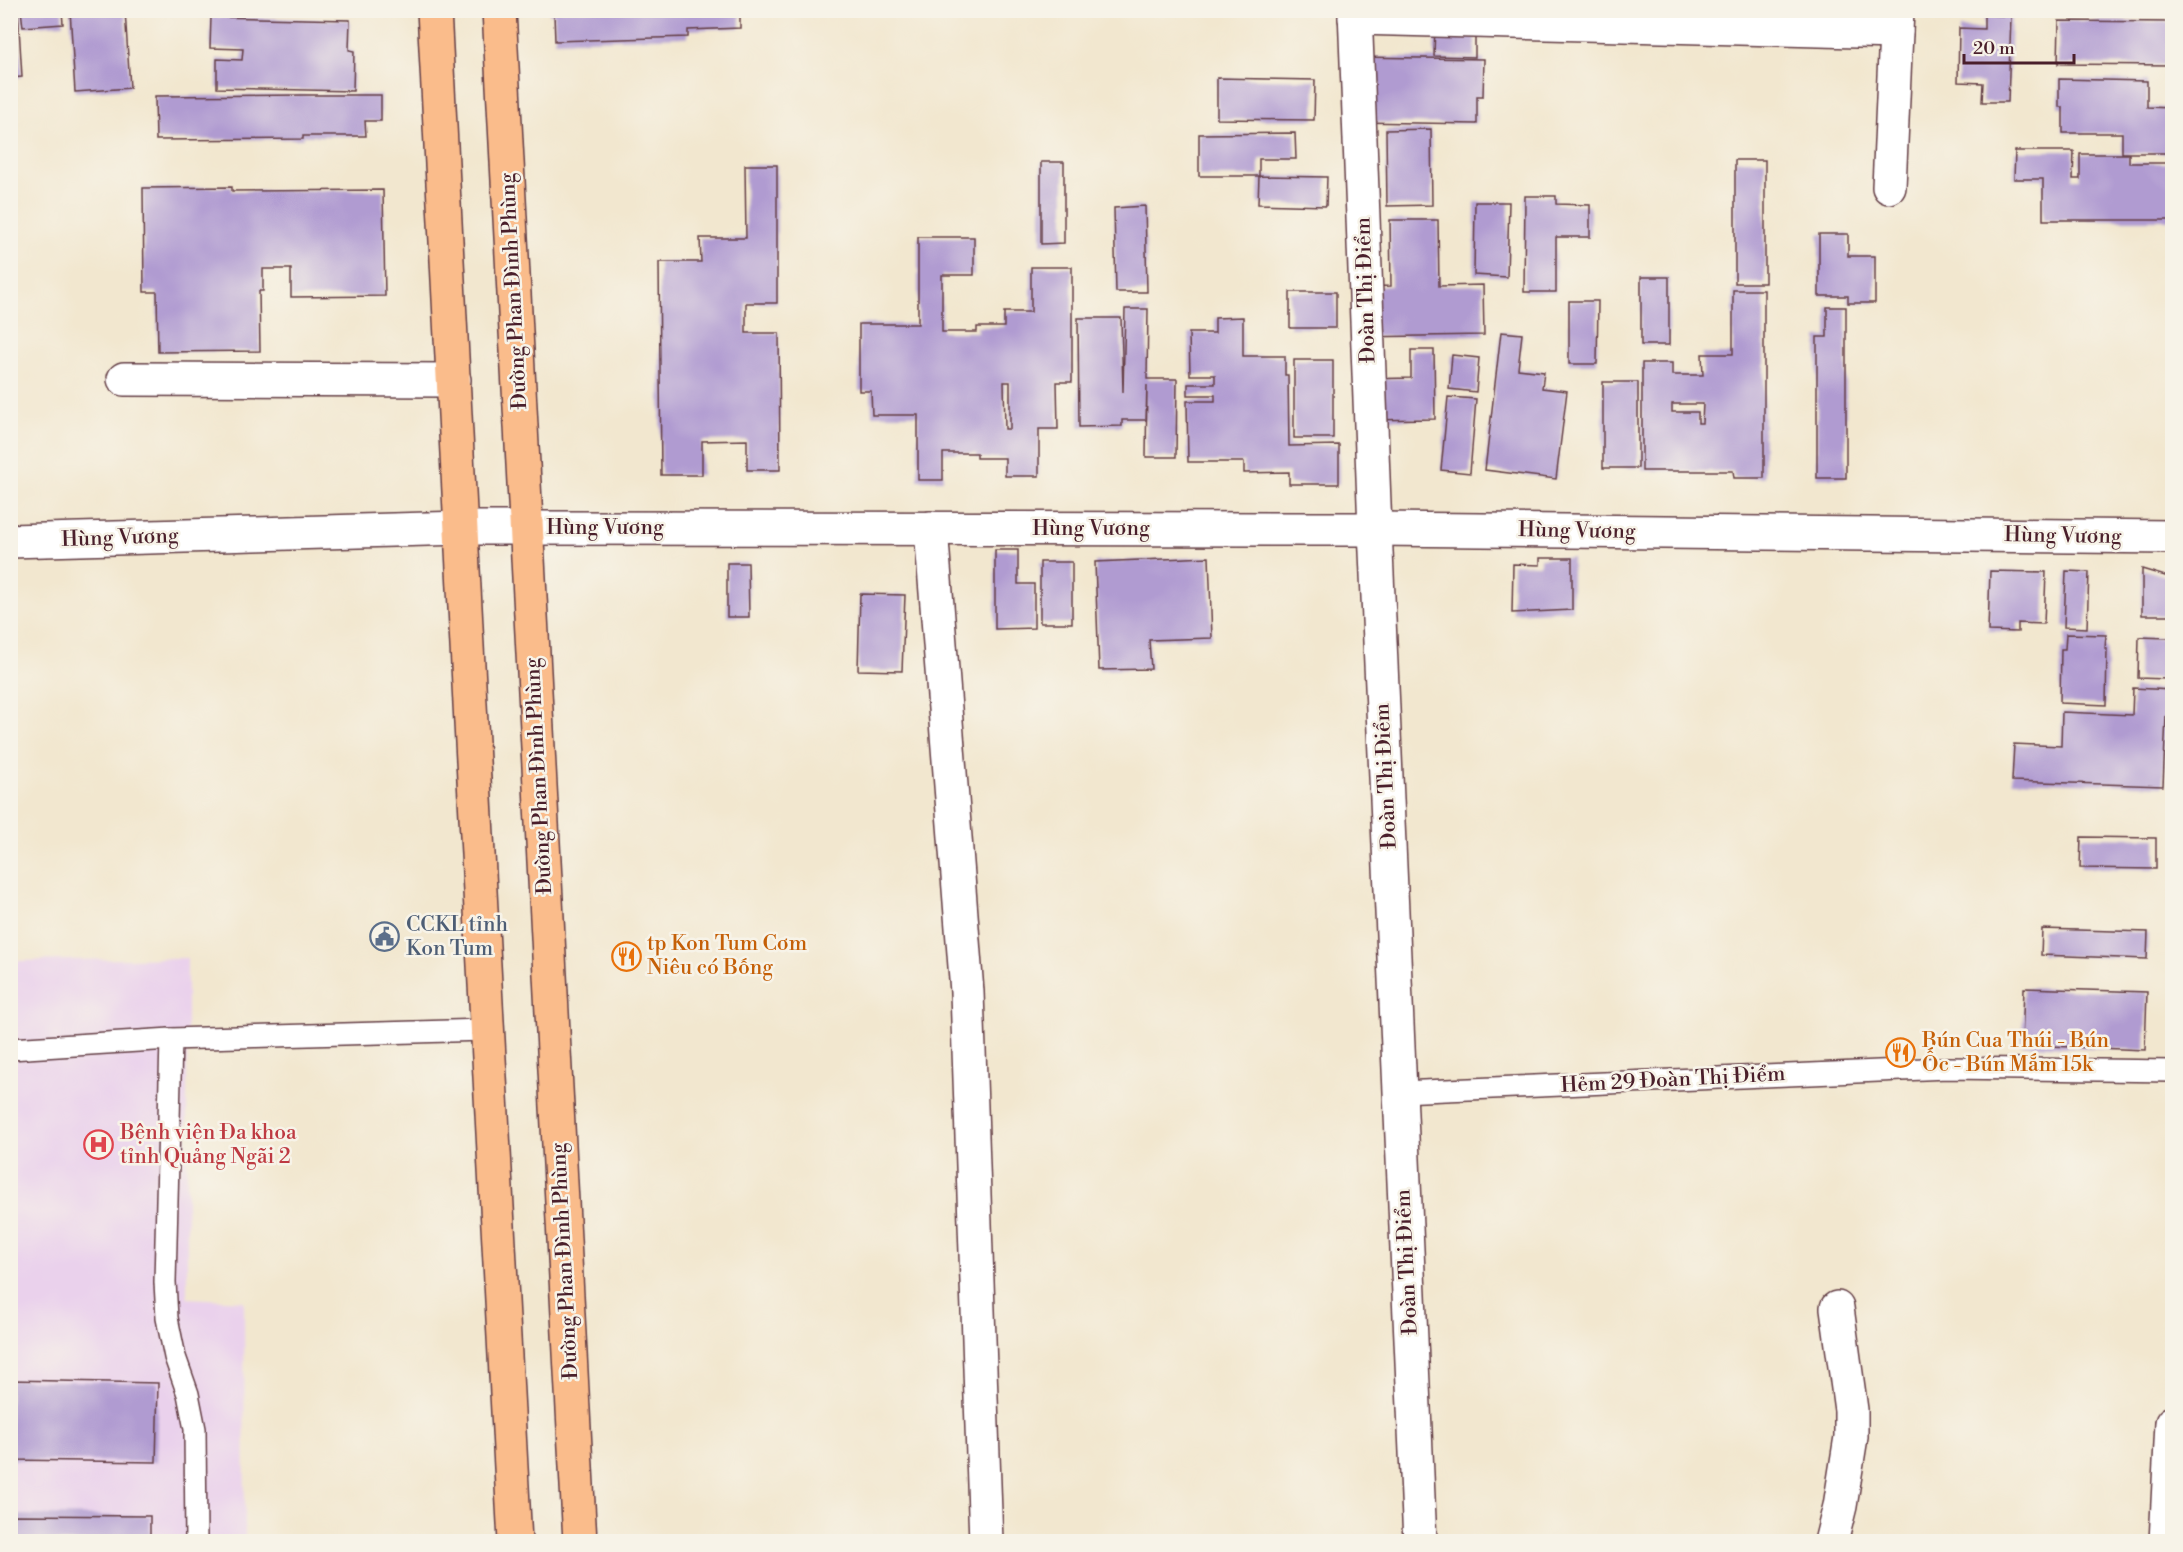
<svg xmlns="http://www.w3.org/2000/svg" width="2183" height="1552" viewBox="0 0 2183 1552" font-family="'Libre Bodoni',serif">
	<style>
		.built { fill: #ead1ec }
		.building { fill: #b09bd1; fill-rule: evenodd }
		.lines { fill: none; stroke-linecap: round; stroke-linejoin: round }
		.service-casing { stroke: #633d44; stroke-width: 24 }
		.minor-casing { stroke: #633d44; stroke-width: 36 }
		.tertiary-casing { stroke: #633d44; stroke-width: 36 }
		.primary-casing { stroke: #633d44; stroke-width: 36 }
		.service { stroke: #fff; stroke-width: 21 }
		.minor { stroke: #fff; stroke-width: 33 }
		.tertiary { stroke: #fff; stroke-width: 33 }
		.primary { stroke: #fabc8b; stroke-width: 33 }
		.labels { text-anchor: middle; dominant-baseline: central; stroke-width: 5; stroke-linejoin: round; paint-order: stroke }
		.street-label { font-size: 21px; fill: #4a1f2b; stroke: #f7f3e8 }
		.service-label { font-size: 21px; fill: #4e5e75; stroke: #f7f3e8; text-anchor: start }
		.food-label { font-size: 21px; fill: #c56008; stroke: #f7f3e8; text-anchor: start }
		.health-label { font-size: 21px; fill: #be3a42; stroke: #f7f3e8; text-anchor: start }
	</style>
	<rect width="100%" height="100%" fill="#f7f3e8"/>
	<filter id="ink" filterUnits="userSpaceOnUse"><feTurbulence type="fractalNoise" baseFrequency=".0167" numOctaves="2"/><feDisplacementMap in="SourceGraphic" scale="12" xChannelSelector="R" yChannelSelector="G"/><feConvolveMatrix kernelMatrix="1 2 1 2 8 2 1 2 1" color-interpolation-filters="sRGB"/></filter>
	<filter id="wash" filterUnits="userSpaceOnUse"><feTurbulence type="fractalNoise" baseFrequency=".008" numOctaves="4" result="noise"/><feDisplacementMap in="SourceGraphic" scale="24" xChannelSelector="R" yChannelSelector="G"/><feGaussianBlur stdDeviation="1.35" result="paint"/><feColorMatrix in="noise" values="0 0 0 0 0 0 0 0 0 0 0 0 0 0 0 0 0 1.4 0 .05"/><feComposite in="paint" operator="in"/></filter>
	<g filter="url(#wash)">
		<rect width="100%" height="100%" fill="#f2e7cf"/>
		<path class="built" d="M187,958v340l57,3 1,240h-234l-1,-580z"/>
		<g id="blocks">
			<g class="building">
				<path d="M10,10h8l4,67 -12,1z"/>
				<path d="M21,10h41l1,14 -40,3z"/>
				<path d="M70,10h55l5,78 -55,4z"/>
				<path d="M549,10h191v18l-52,2v7l-133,4 -1,-27h-5z"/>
				<path d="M1984,15l27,1 -3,86h-26l1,-19 -25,-1 1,-54 25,1z"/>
				<path d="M211,17l139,3 -1,30 5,1 -1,40 -136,-3v-29l25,1 1,-11 -33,-1z"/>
				<path d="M2059,21l113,1v43l-114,-1z"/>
				<path d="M1435,24l40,1v32l-41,-1z"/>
				<path d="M1357,57l127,2 -1,37h-6v28l-121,-2z"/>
				<path d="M1217,78l98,2 -1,40 -97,-1z"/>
				<path d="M2059,79l88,2v26l25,1v45h-50v-20h-59v-26h-4z"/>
				<path d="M303,95h78v26h-16l1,15h-63v3l-147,1 -1,-44z"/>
				<path d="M1431,129l1,76 -45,1 -1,-76z"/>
				<path d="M1295,133l1,26h-37v17l68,1 -1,29 -68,-2 1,-28h-60v-42z"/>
				<path d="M2015,151h59l-1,28h7v-25h49v9h43v57h-129v-41h-29z"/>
				<rect x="1735" y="160" width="30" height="123"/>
				<path d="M1041,162h23v81l-23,1z"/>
				<path d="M745,165h32v138h-31v30h33l1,137h-33v-30l-45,1v34h-41l-2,-213h42l-1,-24h46z"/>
				<path d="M232,187v4l151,-1 2,106 -94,1v-28h-28v22h-4l1,60 -102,1 -1,-60h-13l-1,-104z"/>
				<path d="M1525,196h31v8l34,1v32h-34v55h-32z"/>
				<path d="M1475,202h34l-2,75 -33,-2z"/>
				<path d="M1145,206l2,86h-31l-2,-84z"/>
				<path d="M1390,220h48l1,66 44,-1 1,50 -125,2 -1,-50 33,-1z"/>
				<path d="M1819,234h29v22h27v47h-27v-7h-29z"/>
				<path d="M918,237h56v38h-32v57h35v-5h27v-15h27v-45h41v115h-15l1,47h-19v47h-34v-18h-28v-5h-34v27h-25v-65h-46l-1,-24h-12v-67h59zM1004,382h6v47h-5z"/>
				<rect x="1641" y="277" width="28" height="68"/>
				<path d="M1733,290h31v188h-30l-1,-7h-91v-108h30v12h31l-1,-21h31zM1672,404h31l-1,19h-4v-11h-26z"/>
				<rect x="1290" y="292" width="46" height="36"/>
				<path d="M1569,301h29l-1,63h-28z"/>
				<path d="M1827,307h19v171h-29v-141h10z"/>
				<path d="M1125,309h23l-1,70h30l-1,78h-30l1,-72 -1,35h-24v6l-43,1 -1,-109h43l2,74z"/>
				<path d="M1243,317v39h42v19h3l1,71 50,-1v39h-50v-12l-45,1v-11h-56l-1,-61h28v-6h-27v-11h27v-9h-25l-1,-42h26v-15z"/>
				<path d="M1501,332l21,2 -4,35 26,3 -2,16 25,3 -11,88 -71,-9z"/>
				<path d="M1411,350h23l1,69 -72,1v-41l48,-1z"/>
				<path d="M1452,355l27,3 -3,34 -27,-3z"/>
				<rect x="1294" y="360" width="39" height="78"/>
				<rect x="1603" y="382" width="35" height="86"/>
				<path d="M1448,397l28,2 -6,74 -29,-3z"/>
				<path d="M995,550h23v34h16v44l-39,1z"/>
				<path d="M1209,557l3,81 -63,2 2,29 -52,1 -4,-108z"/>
				<path d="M1540,558h32v52l-60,3 1,-49 27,1z"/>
				<rect x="1040" y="562" width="32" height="61"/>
				<path d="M727,563h21l1,54h-22z"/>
				<path d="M2142,569l30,9v37h-30z"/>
				<path d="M1990,571l56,1 -2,52 -26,-1v9l-30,-1z"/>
				<path d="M2066,571l23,1 -2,56 -23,-1z"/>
				<path d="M860,594l45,1 -3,76 -44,-1z"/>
				<path d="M2066,634l40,1 -1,14h2l-1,56 -46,-2 1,-54h4z"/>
				<path d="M2139,637l30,1 -1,41 -30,-1z"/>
				<path d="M2133,688l39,2v26h-6l-3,70 -151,-5 2,-37 47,2 1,-34 70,3z"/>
				<path d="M2081,837l75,1v31l-76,-1z"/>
				<path d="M2042,929l106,3 -1,27 -106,-4z"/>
				<path d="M2024,988l123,4 -2,58 -123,-5z"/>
				<path d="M10,1380l148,3 -2,79 -146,-2z"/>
				<path d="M10,1515l140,1v26h-140z"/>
			</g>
		</g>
	</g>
	<g filter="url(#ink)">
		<use href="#blocks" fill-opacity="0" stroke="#633d44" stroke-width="1.5"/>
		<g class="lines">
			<defs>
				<g id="service">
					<path d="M171,1039l-6,243 2,36 8,39 13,37 7,35 1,113"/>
					<path d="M10,1049l161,-10 314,-9"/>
					<path d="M1400,1092l547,-24 225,3"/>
				</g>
				<g id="minor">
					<path d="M1355,10l20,519 45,1013"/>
					<path d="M1355,18l541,14"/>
					<path d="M1889,187l8,-177"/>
					<path d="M124,379l330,1"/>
					<path d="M931,528l36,464 19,550"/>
					<path d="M10,541l452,-13 913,1 797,8"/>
					<path d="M1831,1542l9,-36 11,-69v-27l-14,-102"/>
				</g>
				<path id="tertiary" d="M2166,1542l6,-119"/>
				<g id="primary">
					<path d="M434,10c27,511 52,1021 81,1532"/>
					<path d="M499,10l81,1532"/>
				</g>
			</defs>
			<use href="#service" class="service-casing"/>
			<use href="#minor" class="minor-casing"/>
			<use href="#tertiary" class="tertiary-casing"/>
			<use href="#primary" class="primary-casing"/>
			<use href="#service" class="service"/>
			<use href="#minor" class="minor"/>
			<use href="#tertiary" class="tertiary"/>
			<use href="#primary" class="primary"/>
		</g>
	</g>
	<defs>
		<symbol id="civic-ring" viewBox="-11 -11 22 22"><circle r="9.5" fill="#f7f3e8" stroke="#5c6f8a" stroke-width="1.5"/><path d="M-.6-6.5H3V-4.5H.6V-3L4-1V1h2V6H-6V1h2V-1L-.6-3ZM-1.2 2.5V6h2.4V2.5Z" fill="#5c6f8a"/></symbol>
		<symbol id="restaurant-ring" viewBox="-11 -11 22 22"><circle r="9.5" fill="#f7f3e8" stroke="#e8710a" stroke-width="1.5"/><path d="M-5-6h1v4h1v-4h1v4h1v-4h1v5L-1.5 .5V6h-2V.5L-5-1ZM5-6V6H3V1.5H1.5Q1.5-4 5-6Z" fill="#e8710a"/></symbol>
		<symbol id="hospital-ring" viewBox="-11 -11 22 22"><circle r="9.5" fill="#f7f3e8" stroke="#e0444e" stroke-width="1.5"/><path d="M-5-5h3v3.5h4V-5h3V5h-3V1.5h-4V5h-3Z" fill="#e0444e"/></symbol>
	</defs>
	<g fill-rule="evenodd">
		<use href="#civic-ring" x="368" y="920" width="33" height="33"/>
		<use href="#restaurant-ring" x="610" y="940" width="33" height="33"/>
		<use href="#restaurant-ring" x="1884" y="1036" width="33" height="33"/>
		<use href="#hospital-ring" x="82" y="1128" width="33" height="33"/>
	</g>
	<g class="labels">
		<g class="street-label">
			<text transform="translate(1366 290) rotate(-92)">Đoàn Thị Điểm</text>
			<text transform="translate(514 291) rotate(-93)">Đường Phan Đình Phùng</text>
			<text x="605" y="528">Hùng Vương</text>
			<text x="1091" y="529">Hùng Vương</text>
			<text transform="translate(1577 531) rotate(1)">Hùng Vương</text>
			<text transform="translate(2063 536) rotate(1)">Hùng Vương</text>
			<text transform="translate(120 538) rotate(-2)">Hùng Vương</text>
			<text transform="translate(539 776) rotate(-93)">Đường Phan Đình Phùng</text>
			<text transform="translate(1386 776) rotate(-93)">Đoàn Thị Điểm</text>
			<text transform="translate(1673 1080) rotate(-3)">Hẻm 29 Đoàn Thị Điểm</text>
			<text transform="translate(565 1261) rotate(-93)">Đường Phan Đình Phùng</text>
			<text transform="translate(1407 1262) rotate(-93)">Đoàn Thị Điểm</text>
		</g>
		<g class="service-label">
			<text x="406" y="925">CCKL tỉnh<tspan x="406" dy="24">Kon Tum</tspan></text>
		</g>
		<g class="food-label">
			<text x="647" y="944">tp Kon Tum Cơm<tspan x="647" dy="24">Niêu có Bống</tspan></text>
			<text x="1922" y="1041">Bún Cua Thúi - Bún<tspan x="1922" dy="24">Ốc - Bún Mắm 15k</tspan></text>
		</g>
		<g class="health-label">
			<text x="120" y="1133">Bệnh viện Đa khoa<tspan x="120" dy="24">tỉnh Quảng Ngãi 2</tspan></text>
		</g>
	</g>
	<rect width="2183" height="1552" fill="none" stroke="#f7f3e8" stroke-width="36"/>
	<path d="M1964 54v9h110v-9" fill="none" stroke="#4a1f2b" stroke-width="3"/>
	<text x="1973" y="54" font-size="18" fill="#4a1f2b" stroke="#f7f3e8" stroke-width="4.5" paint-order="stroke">20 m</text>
</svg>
